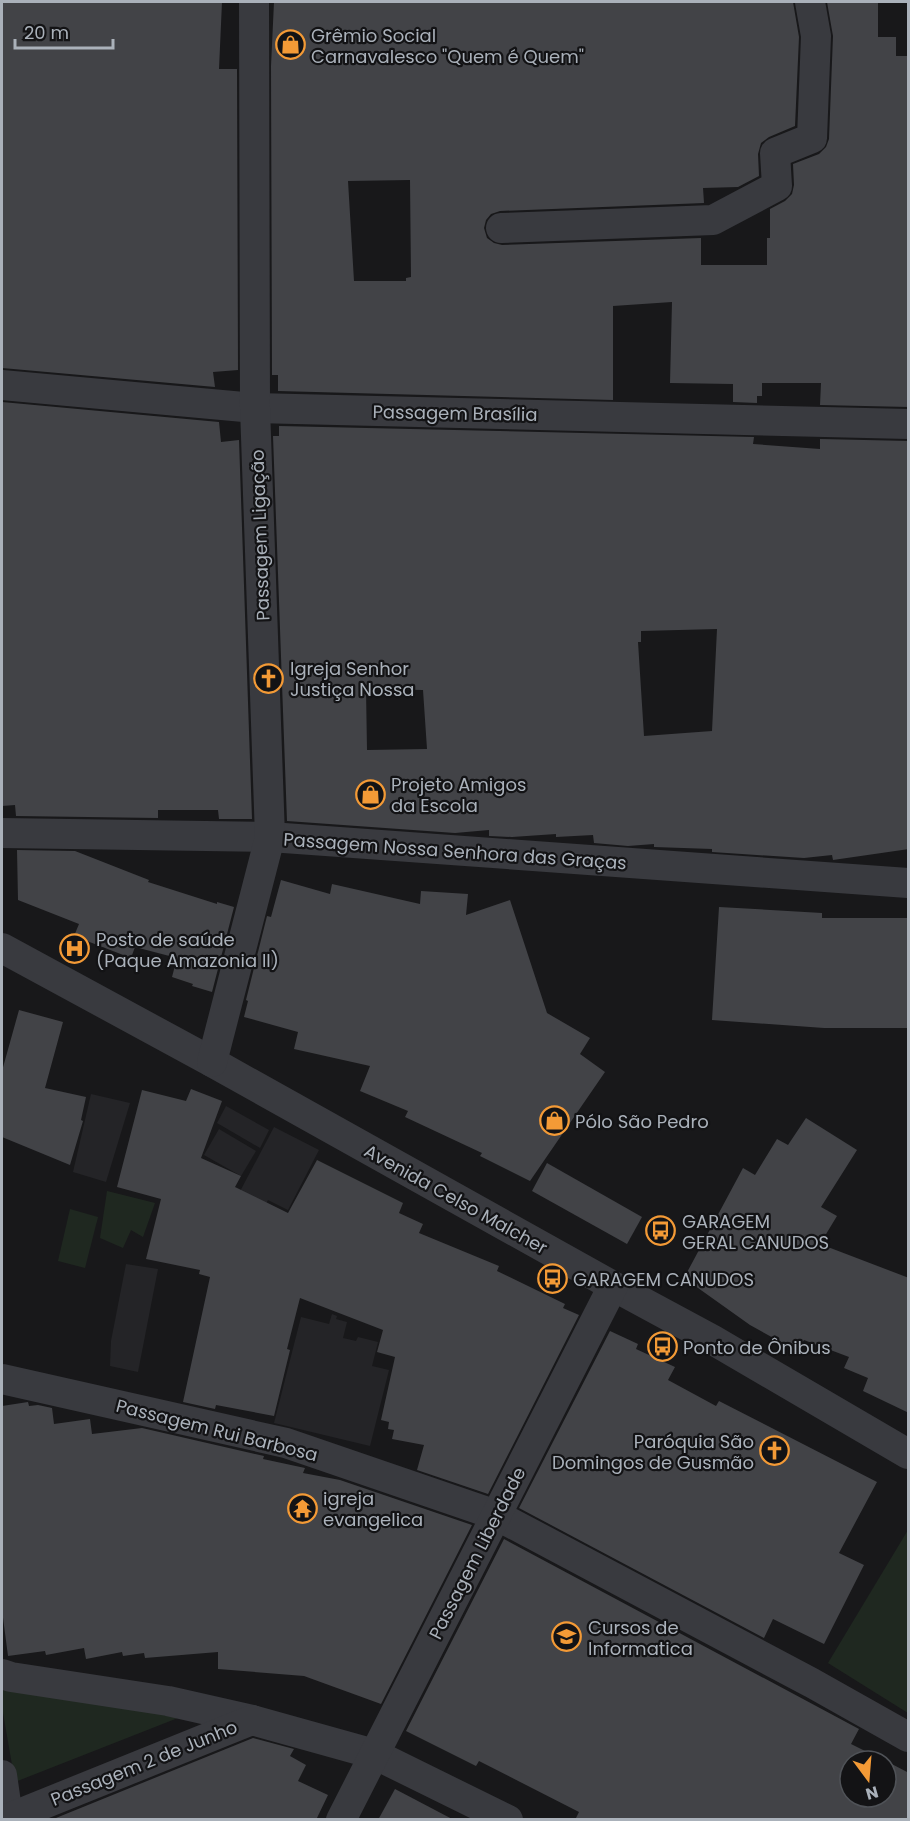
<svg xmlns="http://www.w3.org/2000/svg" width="910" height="1821" viewBox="0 0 910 1821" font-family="Poppins,sans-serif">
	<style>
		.built { fill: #242427 }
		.green { fill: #1f2820 }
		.building { fill: #424347; fill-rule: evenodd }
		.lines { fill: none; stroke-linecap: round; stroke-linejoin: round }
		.street { stroke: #393a3f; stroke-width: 30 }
		.labels { text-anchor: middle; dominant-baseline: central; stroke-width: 4.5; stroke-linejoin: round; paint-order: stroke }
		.poi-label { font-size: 18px; fill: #aab1ba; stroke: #131315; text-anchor: start }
		.street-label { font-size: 18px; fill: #aab1ba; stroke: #131315 }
	</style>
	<rect width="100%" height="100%" fill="#18181a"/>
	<g class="built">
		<path d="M91,1094l39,9 -24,79 -33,-10z"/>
		<path d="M226,1106l43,24 -9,18 -43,-25z"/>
		<path d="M274,1127l45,23 -31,60 -20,-10 -26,48 -25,-13z"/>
		<path d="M219,1129l37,22 -15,25 -37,-21z"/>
		<path d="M126,1264l32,5 -20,103 -28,-6 1,-25z"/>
		<path d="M332,1314l5,2 -1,3 11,3 -4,16 13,3 2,-4 20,5 -6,24 17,4 -19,76 -96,-23 27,-106 28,7z"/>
	</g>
	<g class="green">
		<path d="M107,1191l48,12 -12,34 -12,-7 -8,18 -23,-10z"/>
		<path d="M70,1209l28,8 -13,51 -27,-7z"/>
		<path d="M908,1530v183l-80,-50z"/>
		<path d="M2,1688l186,26 -173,68 -13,-75z"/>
	</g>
	<g class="building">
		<path d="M2,2h220l-3,67h18l1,301 -25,2 2,15 -213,-19z"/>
		<path d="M274,2h519l6,35 -4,89 -26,11 -8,6 -3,11 1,22 -21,11 -35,1 1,15 -204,8 -9,3 -5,6 -2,8 3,10 7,5 8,2 199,-7v27h66v-27h3v-29l15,-8 7,-7 2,-9 -1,-21 26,-10 7,-7 3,-8 4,-103 -6,-34h51v35h18v19h13v351l-89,-2 1,-22h-59v13h-5v7l-24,-1v-18l-63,-1 2,-81 -59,4v94l-335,-9v-16h-6l-1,-309zM410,180l1,97 -5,1v3h-52l-6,-100z"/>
		<path d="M2,402l217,20 2,20 18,-2 13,379h-33l-1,-9h-60v8l-142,-2 -1,-11 -13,1z"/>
		<path d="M279,426l475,11 -1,7 67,5v-10l89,2v408l-76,11 -1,-5 -28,3 -92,-6v-3l-58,-2v-3l-26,2 -34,-3 -1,-8 -37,2v-3l-44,3 -23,-1v-6l-34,3 -168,-12 -14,-385h6zM717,629l-5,102 -68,5 -6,-94h3v-11zM366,689l57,1 4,59 -60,1z"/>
		<path d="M17,850l58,1 74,29 -1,2 69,22v-2l17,5 -22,85 -20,-6 1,-2 -21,-7 5,-19 -42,-11 -4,11 -57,-22 5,-12 -61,-24z"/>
		<path d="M281,880l49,14 2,-10 88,20 1,-13 47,3 -2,21 44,-15 37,113 43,25 -10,16 25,18 -75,109 -50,-25 2,-3 -77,-36 3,-6 -48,-20 10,-25 -76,-17 4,-17 -54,-15 4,-16 -2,-1 21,-84 4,1z"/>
		<path d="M719,907l103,6v5h87v110h-85l-112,-8z"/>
		<path d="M19,1010l44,12 -18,66 41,9 -5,23 2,1 -13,44 -68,-28v-66z"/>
		<path d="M191,1089l31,12 -21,57 40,18 -6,11 53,26 29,-53 86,43 -4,10 24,11 -4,9 80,33 -2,5 68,33 -2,4 16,7 -91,179 -71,-24 7,-25 -32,-6 2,-9 -6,-1 1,-7 -8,-2 14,-63 -18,-5 6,-22 -83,-32 -13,51 3,1 -16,66 -58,-11 -1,4 -32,-7 27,-125 -11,-3 1,-4 -54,-11 15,-60 -44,-12 25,-97 44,11z"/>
		<path d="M806,1118l51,32 -36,57 16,9 -17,28 89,34v135l-46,-22 5,-13 -24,-10 5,-11 -45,-17 -7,11 -47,-26 -66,-47 59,-110 12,7 22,-36 11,6z"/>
		<path d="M547,1163l95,54 -15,27 -95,-53z"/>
		<path d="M610,1331l28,13 -2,5 39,18 -7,13 48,26 3,-5 158,81 -38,71 25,12 -40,79 -51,-25 -9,19 -245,-130z"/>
		<path d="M28,1402l1,4 9,-1 14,3 2,16 36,-5 2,15 50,-6 122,28 -1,3 42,9 -2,5 37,7 132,45 -91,179 -77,-28 -86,-7v-17l-73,6 -1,-5 -21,3 -1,-4 -36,7 -2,-11 -38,7 -1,-4 -37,5 -6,-46v-204z"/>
		<path d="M504,1539l355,190 -8,15 34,17h-35v36h36v-36l23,12v47h-334l4,-8 -100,-51 -3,5 -70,-35z"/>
		<path d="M253,1738l41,11 -4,7 16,9 -8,16 30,14 -12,25h-265z"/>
		<path d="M395,1789l59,31h-76z"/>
	</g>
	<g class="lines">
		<g class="street">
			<path d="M501,228l212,-8 64,-34 -2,-33 37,-15 4,-102 -6,-34"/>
			<path d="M2,385l253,23 653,16"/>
			<path d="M2,833l268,4 638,46"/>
			<path d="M2,948l210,114 401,224 100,54 195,114"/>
			<path d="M212,1062l58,-225 -15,-429 -1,-406"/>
			<path d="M2,1379l284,64 210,72 316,168 96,54"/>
			<path d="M2,1674l9,3 157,24 84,19"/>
			<path d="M2,1775l6,42"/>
			<path d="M4,1820l248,-100 122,34 134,66"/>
			<path d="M341,1820l272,-534"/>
		</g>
	</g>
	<defs>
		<symbol id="shop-ring" viewBox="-11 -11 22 22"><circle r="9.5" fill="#131315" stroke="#f39a36" stroke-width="1.5"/><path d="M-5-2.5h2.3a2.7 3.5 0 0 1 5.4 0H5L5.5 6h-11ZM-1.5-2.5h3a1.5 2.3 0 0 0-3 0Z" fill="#f39a36"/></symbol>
		<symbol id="church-ring" viewBox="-11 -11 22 22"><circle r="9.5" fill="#131315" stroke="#f39a36" stroke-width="1.5"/><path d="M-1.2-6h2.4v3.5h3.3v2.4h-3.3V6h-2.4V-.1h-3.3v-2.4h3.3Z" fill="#f39a36"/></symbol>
		<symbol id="hospital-ring" viewBox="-11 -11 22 22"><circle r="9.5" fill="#131315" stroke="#f39a36" stroke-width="1.5"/><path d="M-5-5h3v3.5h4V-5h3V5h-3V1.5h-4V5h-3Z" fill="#f39a36"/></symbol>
		<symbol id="bus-ring" viewBox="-11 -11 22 22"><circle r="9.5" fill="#131315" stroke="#f39a36" stroke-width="1.5"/><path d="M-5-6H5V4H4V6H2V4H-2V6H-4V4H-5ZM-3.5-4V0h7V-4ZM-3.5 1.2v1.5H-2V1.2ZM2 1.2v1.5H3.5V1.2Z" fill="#f39a36"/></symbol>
		<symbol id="temple-ring" viewBox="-11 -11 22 22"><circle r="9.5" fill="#131315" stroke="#f39a36" stroke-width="1.5"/><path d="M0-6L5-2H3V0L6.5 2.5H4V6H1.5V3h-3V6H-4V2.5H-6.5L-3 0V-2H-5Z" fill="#f39a36"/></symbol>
		<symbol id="school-ring" viewBox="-11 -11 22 22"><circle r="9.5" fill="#131315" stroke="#f39a36" stroke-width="1.5"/><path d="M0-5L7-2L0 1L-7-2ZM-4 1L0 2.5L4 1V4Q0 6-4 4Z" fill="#f39a36"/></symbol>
	</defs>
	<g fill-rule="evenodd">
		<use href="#shop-ring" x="274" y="28" width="33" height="33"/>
		<use href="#church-ring" x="252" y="662" width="33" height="33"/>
		<use href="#shop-ring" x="354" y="778" width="33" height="33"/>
		<use href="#hospital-ring" x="58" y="932" width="33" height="33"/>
		<use href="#shop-ring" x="538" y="1104" width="33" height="33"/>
		<use href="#bus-ring" x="644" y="1214" width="33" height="33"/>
		<use href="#bus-ring" x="536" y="1262" width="33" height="33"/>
		<use href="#bus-ring" x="646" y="1330" width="33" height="33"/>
		<use href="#church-ring" x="758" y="1434" width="33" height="33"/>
		<use href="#temple-ring" x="286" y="1492" width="33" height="33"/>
		<use href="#school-ring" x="550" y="1620" width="33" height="33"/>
	</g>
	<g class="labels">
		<g class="poi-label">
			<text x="311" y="35">Grêmio Social<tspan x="311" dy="21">Carnavalesco "Quem é Quem"</tspan></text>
			<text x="290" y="668">Igreja Senhor<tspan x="290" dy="21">Justiça Nossa</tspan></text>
			<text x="391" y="784">Projeto Amigos<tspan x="391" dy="21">da Escola</tspan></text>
			<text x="96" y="939">Posto de saúde<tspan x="96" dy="21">(Paque Amazonia ll)</tspan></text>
			<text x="575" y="1121">Pólo São Pedro</text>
			<text x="682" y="1221">GARAGEM<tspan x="682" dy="21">GERAL CANUDOS</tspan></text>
			<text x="573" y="1279">GARAGEM CANUDOS</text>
			<text x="683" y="1347">Ponto de Ônibus</text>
			<text x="754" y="1441" text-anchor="end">Paróquia São<tspan x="754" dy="21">Domingos de Gusmão</tspan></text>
			<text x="323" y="1498">igreja<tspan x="323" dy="21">evangelica</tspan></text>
			<text x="588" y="1627">Cursos de<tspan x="588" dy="21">Informatica</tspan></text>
		</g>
		<g class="street-label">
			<text transform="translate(455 413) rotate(1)">Passagem Brasília</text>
			<text transform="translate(260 535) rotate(-92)">Passagem Ligação</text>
			<text transform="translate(455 851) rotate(4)">Passagem Nossa Senhora das Graças</text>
			<text transform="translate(456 1199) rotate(29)">Avenida Celso Malcher</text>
			<text transform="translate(217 1430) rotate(14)">Passagem Rui Barbosa</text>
			<text transform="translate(477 1553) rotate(-63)">Passagem Liberdade</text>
			<text transform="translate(144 1763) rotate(-22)">Passagem 2 de Junho</text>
		</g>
	</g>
	<rect width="910" height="1821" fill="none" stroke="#aab1ba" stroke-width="6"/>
	<g transform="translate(868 1779) rotate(164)"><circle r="28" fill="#131315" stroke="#4f5257" stroke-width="1.5"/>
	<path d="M0-4.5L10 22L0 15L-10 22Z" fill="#f39a36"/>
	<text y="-9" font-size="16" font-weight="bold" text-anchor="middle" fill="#aab1ba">N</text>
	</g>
	<path d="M15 39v9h98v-9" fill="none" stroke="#aab1ba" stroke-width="3"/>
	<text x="24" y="39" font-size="18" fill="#aab1ba" stroke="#131315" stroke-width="4.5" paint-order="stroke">20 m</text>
</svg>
